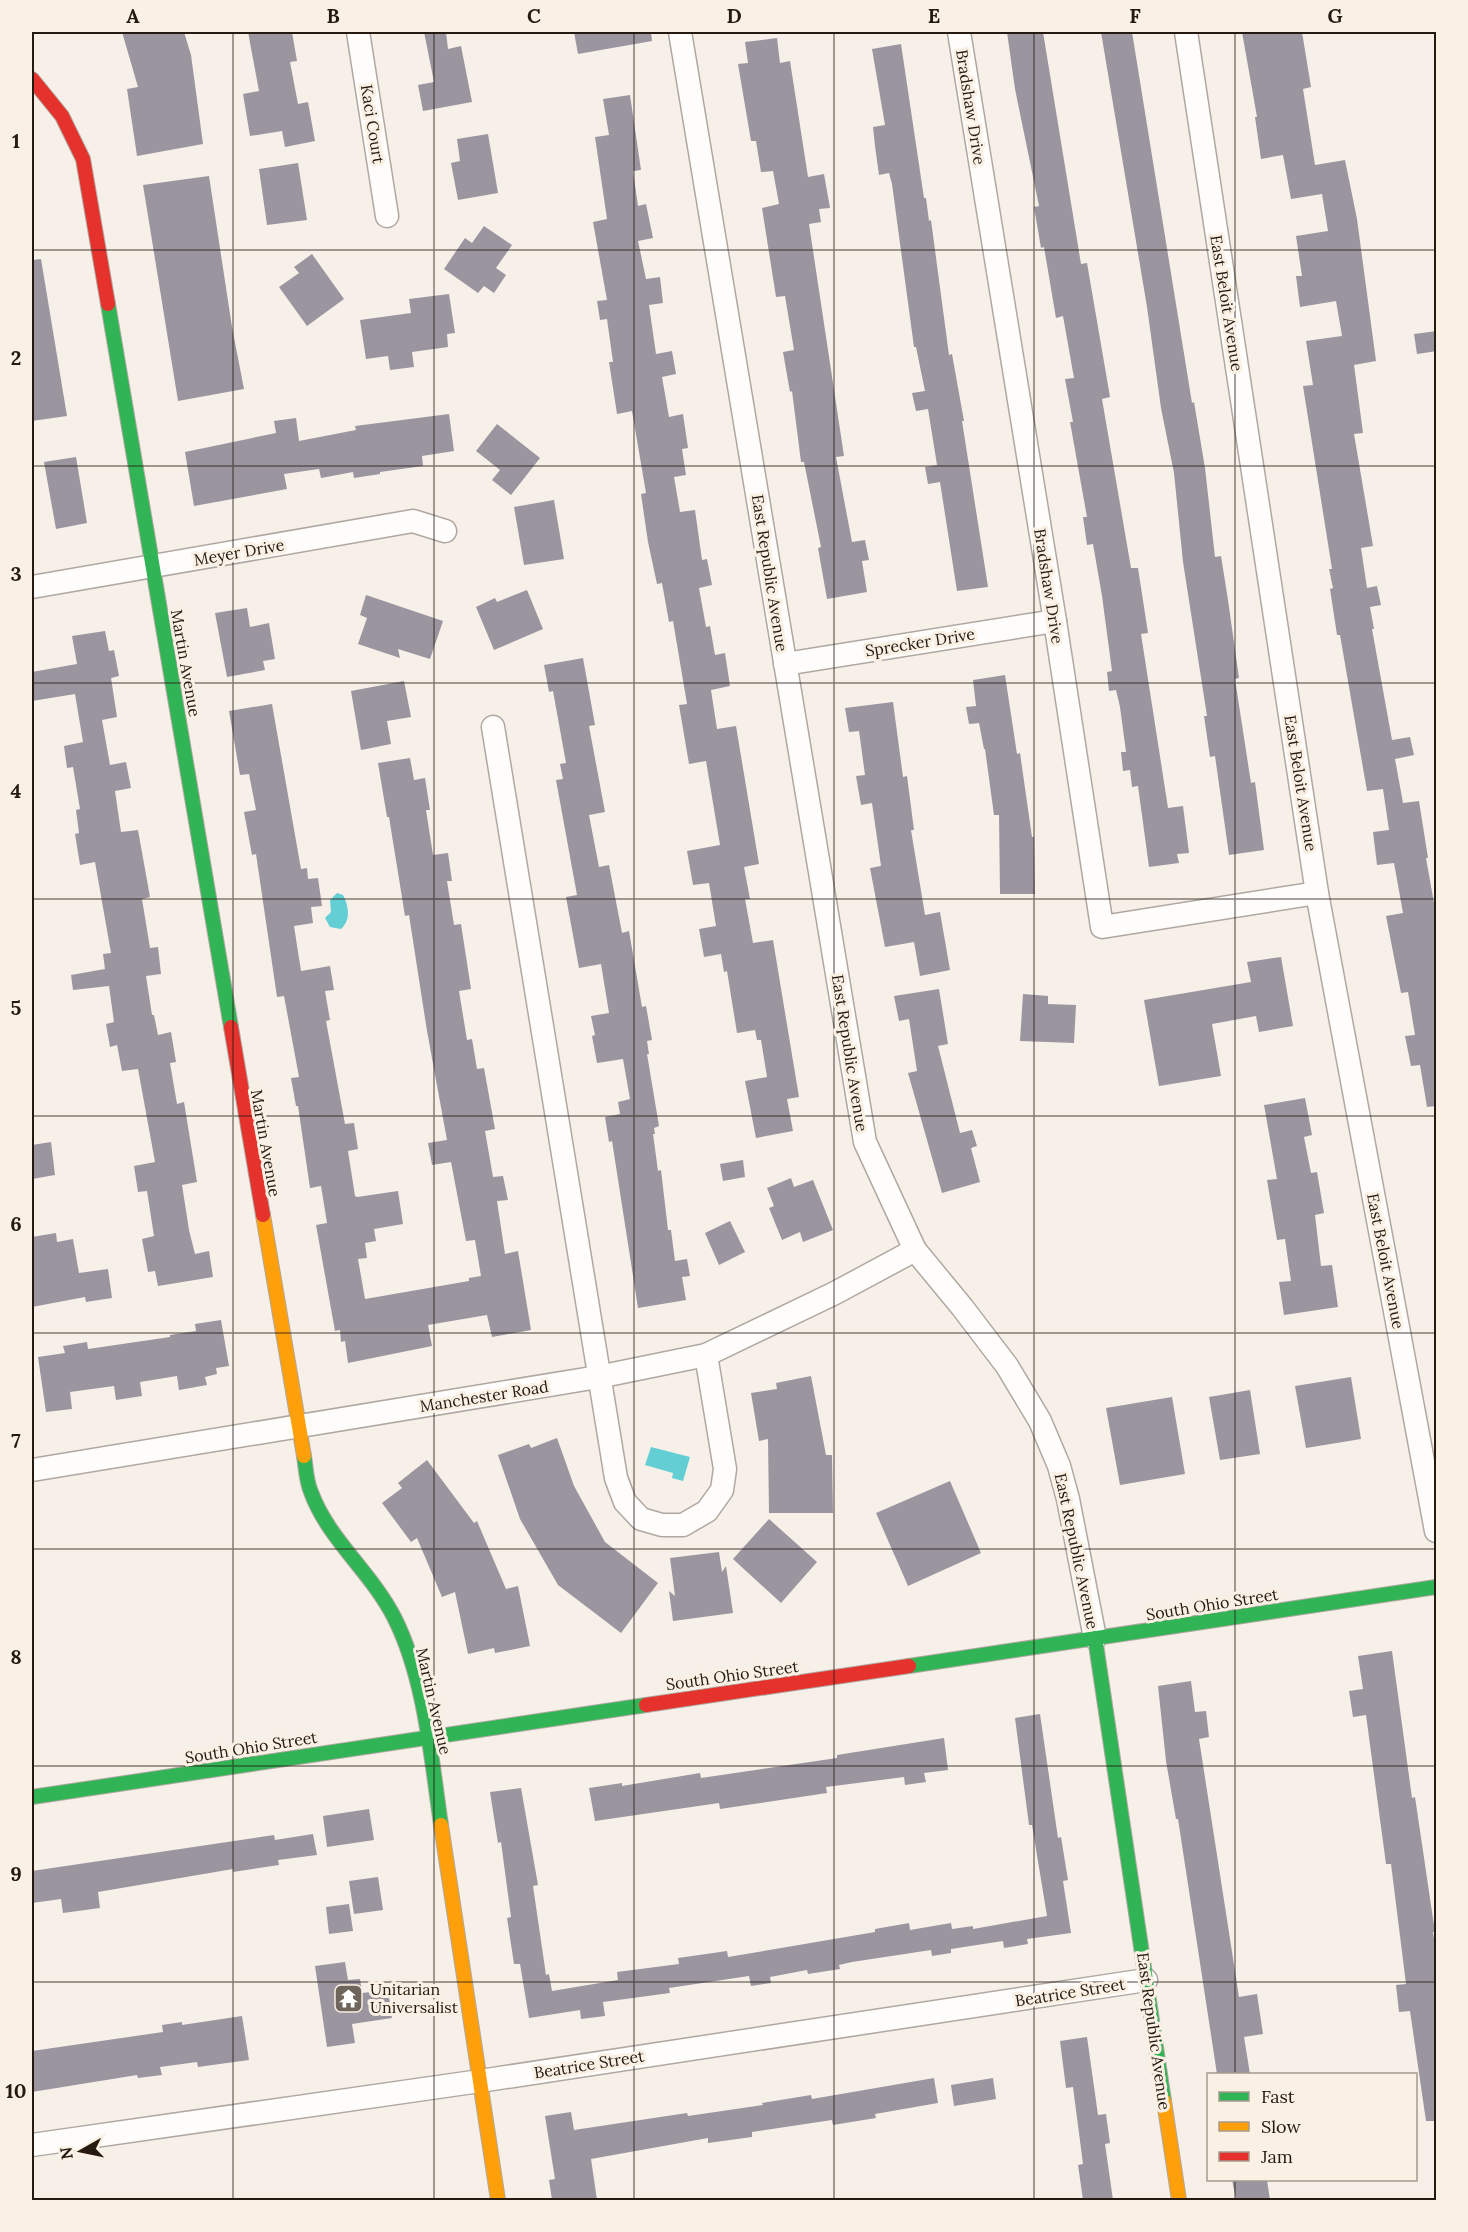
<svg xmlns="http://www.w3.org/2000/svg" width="1468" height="2232" viewBox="0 0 1468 2232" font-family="Lora,serif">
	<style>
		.water { fill: #63ced3 }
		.building { fill: #9b95a0 }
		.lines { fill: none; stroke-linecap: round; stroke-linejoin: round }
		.street-casing { stroke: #b0a8a0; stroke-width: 25 }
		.fast-casing { stroke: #b0a8a0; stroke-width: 16 }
		.slow-casing { stroke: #b0a8a0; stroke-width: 16 }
		.jam-casing { stroke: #b0a8a0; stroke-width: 16 }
		.street { stroke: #fefdfc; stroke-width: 22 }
		.fast { stroke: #30b455; stroke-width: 14 }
		.slow { stroke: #ff9f0a; stroke-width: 14 }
		.jam { stroke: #e5322d; stroke-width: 14 }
		.grid { fill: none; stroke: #241a10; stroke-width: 1.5; stroke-opacity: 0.55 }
		.labels { text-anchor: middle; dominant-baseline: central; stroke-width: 6; stroke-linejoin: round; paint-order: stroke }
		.street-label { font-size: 16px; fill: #241a10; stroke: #fbf0e4 }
		.poi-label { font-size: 16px; fill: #241a10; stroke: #fbf0e4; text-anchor: start }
		.neatline { fill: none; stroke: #241a10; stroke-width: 2 }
		.grid-label { font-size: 20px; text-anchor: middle; font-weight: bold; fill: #241a10 }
	</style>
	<rect width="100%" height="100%" fill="#f6f0e9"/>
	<g class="water">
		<path d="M337,893l6,2c6,12 8,25 -2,34l-11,-2 -5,-9 6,-6 -1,-12z"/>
		<path d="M651,1447l39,10 -7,24 -11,-3 1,-5 -28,-8z"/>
	</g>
	<g class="building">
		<path d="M122,32h62l7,23 12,89 -66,12 -10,-67 11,-2z"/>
		<path d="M248,32h44l5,29 -7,1 8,42 10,-2 7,39 -30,6 -3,-16 -32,5 -7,-42 16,-3z"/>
		<path d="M424,32h22l2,17 13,-3 11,56 -49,9 -5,-26 16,-3z"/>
		<path d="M574,32h77l1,9 -74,13z"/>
		<path d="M1007,32h36l38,232 6,-1 11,64 12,70 -8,2 29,169h7l10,65 -7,1 27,174 15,-2 6,47 -12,1 2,9 -30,4 -11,-81 -6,1 -2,-17 -7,1 -2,-19h5l-6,-45 -4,-17 -7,1 -2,-19 5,-1 -10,-75 -9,-52 -6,1 -4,-28h4l-17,-95h3l-8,-43 9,-1 -11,-62 -7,2 -12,-71 -3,1 -7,-41 5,-1 -24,-117z"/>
		<path d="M1101,32h31l60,371 2,-1 11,66 10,89 6,-1 7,44 11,78 -4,1 16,104 4,-1 9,68 -35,5 -14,-99 -5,1 -6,-41h3l-24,-154 -9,-89 -13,-65 -14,-101z"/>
		<path d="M1242,32h60l9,55 -8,2 12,76 30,-5 12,59 19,142 -22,4 9,68 -9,1 19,112 -12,2 6,40 10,-2 4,19 -11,2 4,22h-2l20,111 18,-3 4,18 -19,4 8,44 16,-2 9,57h-2l11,62v186l-10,1 -7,-42 -9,1 -6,-30 10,-1 -7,-43 -7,1 -15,-77 17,-3 -9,-50 -17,2 -4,-33 16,-2 -6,-41 -16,2 -27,-156h-3l-7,-46 3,-1 -4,-19h3l-29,-183 10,-1 -7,-44 36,-5 -6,-35 -36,6 -4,-31h6l-6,-40 32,-5 -6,-37 -31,5 -8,-44 -22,4 -6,-42h2z"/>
		<path d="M777,38l3,25 10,-2 18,116 16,-3 6,34 -11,1 2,13 -12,2 35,232 -8,1 16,85 13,-2 4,20 -7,1 5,31 -40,7 -9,-51 3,-1 -17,-85h-3l-9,-71 -2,1 -7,-40 11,-2 -9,-54 -9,1 -14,-89 17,-4 -6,-33 -12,1 -5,-31h-5l-13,-77 10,-1 -3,-21z"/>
		<path d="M901,44l23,154h2l3,23 2,-1 18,135 3,-1 12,67h-2l26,166 -31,4 -17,-109 -12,2 -3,-17 12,-2 -9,-56 -12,2 -4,-18 13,-2 -9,-44h-2l-22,-163 -3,-11 -10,2 -4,-29 -2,-19 12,-2 -13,-76z"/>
		<path d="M630,95l11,75 -8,1 5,35 8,-2 7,34 -15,3 8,38 14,-2 3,26 -14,2 7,49 16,-3 4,23 -14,3 7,40 14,-3 5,34 -6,1 4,26 -12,2 6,35 15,-2 7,50 5,-1 5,26 -13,3 7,39 4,-1 5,29 10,-2 5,33 -19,4 6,39 19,-3 23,138 -15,3 6,32h-5l8,44 20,-3 26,157 -12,2 6,32 -37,7 -11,-57 22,-4 -6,-37h-4l-2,-10 -18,3 -10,-62 -3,1 -3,-18 -17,3 -5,-28 17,-3 -7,-43 -16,2 -6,-34 33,-6 -14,-84 -17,3 -10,-59 8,-1 -14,-83 -4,1 -7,-39 -5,1 -9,-42 -7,-48 5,-1 -14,-82 -15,3 -8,-52h4l-6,-43 -7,1 -3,-19 10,-1 -14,-78 14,-3 -12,-82 14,-2 -6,-36z"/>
		<path d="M488,134l10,59 -40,7 -7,-37 9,-2 -3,-22z"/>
		<path d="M298,163l9,57 -40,5 -8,-56z"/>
		<path d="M209,176l23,151 12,62 -66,12 -35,-216z"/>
		<path d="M484,226l28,19 -16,23 10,7 -12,18 -10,-7 -6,7 -34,-24 21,-31 7,5z"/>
		<path d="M312,254l32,45 -37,27 -28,-39 20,-14 -5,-6z"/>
		<path d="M41,259l26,157 -35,5v-161z"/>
		<path d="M449,294l6,39 -8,1 1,13 -36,5 2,15 -24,3 -2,-14 -22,3 -6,-39 51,-7 -2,-14z"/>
		<path d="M1437,331v20l-20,3 -3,-20z"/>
		<path d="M449,414l5,37 -32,5 1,10 -43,6v2l-26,4 -1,-6 -32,6 -2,-9 -35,5 3,15 -93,17 -9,-54 91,-19 -2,-12 22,-3 3,23 57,-11 -1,-4z"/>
		<path d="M497,424l43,34 -29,37 -19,-15 8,-10 -24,-19z"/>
		<path d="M76,457l11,66 -31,6 -12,-67z"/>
		<path d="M554,500l10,59 -40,6 -10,-58z"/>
		<path d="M527,590l16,39 -49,21 -18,-43 19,-9 2,4z"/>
		<path d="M366,595l77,26 -13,38 -32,-10 2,9 -42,-14 9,-26 -7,-3z"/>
		<path d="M247,608l3,19 19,-4 6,36 -12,2 2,9 -38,7 -12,-64z"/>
		<path d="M105,631l4,20 5,-1 5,26 -8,2 6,39 -15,3 8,45 16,-3 5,26 -16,3 6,41 17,-2 12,67 -8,2 8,49 8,-1 3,27 -15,2 6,39h2l4,20 13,-3 5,30 -6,1 7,41 7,-2 13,80 -15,3 7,45 6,24 14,-3 4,26 -55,9 -3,-15 -7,1 -6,-33 12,-3 -7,-45 -9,1 -4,-26 21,-4 -17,-93 -16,2 -5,-26 -7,2 -4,-23 8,-2 -5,-36 -36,4 -2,-15 34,-6 -2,-15 8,-1 -16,-91 -15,3 -5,-31 4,-1 -3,-23 4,-1 -7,-42 -6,1 -3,-22 19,-4 -8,-48 -43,7v-29l45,-8 -5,-28z"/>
		<path d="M583,658l12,67 -6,1 16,86 -16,3 10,52 10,-2 13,68 7,-2 13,76 4,-1 6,34 -5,1 2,13h-2l12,72 -5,2 1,6h-2l5,37 3,-1 7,60h3l4,31 12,-2 3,17 -8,1 4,23 -48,8 -26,-167 -3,1 -4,-25 15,-3 -2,-12 12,-3 -7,-40 -26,4 -5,-27 3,-1 -4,-19 18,-3 -8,-49 -22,4 -13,-71 11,-2 -21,-115 7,-1 -3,-15 6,-1 -13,-72 -4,1 -5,-27z"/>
		<path d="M1005,675l12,79 3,-1 12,84h2l1,57h-35l-1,-79h-5l-9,-66h-1l-5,-26 -10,1 -3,-17 10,-1 -3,-26z"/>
		<path d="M404,681l7,36 -24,4 4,23 -30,6 -10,-59z"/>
		<path d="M893,702l10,75 4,-1 7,54h-3l14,85 15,-3 10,58 -30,6 -6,-34 -29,5 -15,-79 11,-2 -9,-63 -11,2 -5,-29 9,-1 -6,-44 -10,1 -4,-24z"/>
		<path d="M272,704l29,165 6,-1 1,11 10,-1 4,28 -11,1 2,16 -19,3 7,45 29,-5 4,24 -9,1 5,29 -4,1 19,103 9,-1 4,26 -10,2 7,45 2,1 41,-6 5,33 -29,5 2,12 -11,2 2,15 -9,1 7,40 104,-18v-3l12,-2 -6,-36 -9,1 -15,-79 -19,3 -4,-22 19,-3 -20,-109 -18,-116 -4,1 -16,-99h-2l-9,-54 32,-5 4,22 11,-2 5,32h-4l7,45 15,-2 4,28h-5l7,44 7,-1 10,65 -12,2 8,49 5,-1 5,30 7,-1 11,61 -10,2 8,46 10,-1 5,24 -11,1 8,53 13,-3 13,79 -39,7 -5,-22 -59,10 4,21 -84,17 -3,-22 -4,1 -1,-12 -5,1 -19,-106 11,-2 -6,-37 -11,2 -12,-82h-2l-5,-28 8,-1 -15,-81 -7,1 -21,-143 -4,1 -8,-43 12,-2 -7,-36 -9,1 -11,-64z"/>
		<path d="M1281,957l12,69 -34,6 -3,-16 -44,8 9,52 -62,10 -15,-86 107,-18 -4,-20z"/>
		<path d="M939,989l9,55 -10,2 22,87 12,-3 5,16 -6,2 9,34 -38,11 -34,-120 9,-2 -8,-52 -10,2 -5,-25z"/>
		<path d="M1023,994l25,2v8l28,1 -2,38 -54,-2z"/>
		<path d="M1305,1098l7,37 -8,2 7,36 6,-1 7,41 -9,2 6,51 11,-1 6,42 -54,8 -5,-33 12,-1 -6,-42 -8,1 -10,-60 10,-1 -13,-74z"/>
		<path d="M51,1142l4,33 -23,4v-34z"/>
		<path d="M743,1160l2,17 -22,4 -3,-17z"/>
		<path d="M791,1178l3,9 19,-7 20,50 -30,12 -3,-10 -18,8 -13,-32 5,-2 -7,-18z"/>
		<path d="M730,1221l15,31 -26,13 -14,-32z"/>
		<path d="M56,1233l1,9 16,-3 6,34 29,-4 4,29 -26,4 -1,-5 -53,10v-70z"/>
		<path d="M221,1320l8,46 -13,2 1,6 -12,3 2,8 -28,5 -2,-14 -37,6 2,14 -26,4 -2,-14 -44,6 2,17 -26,3 -8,-55 27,-4 -2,-7 24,-4 1,7 82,-12v-2l26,-4 -1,-7z"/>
		<path d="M811,1376l15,79h6l1,58h-64l-1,-74 -9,2 -8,-48 26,-4 -1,-6z"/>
		<path d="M1351,1377l10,62 -55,9 -11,-62z"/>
		<path d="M1250,1390l10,64 -40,6 -11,-63z"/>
		<path d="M1172,1397l13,77 -65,11 -14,-77z"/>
		<path d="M557,1438l17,48 31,56 53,41 -37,50 -63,-48 -38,-66 -22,-64 31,-11 2,4z"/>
		<path d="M427,1460l47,63 3,-2 29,68 12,-3 12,60 -35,7 -1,-5 -26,6 -13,-62 -13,5 -25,-59 -6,4 -29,-39 20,-15 -4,-5z"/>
		<path d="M950,1481l31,72 -73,33 -32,-73z"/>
		<path d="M769,1519l48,43 -36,41 -48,-44z"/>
		<path d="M719,1552l3,20 4,-6 7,47 -60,8 -4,-30 6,5 -5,-38z"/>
		<path d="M1392,1651l20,147 3,-1 20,135h-2l4,28v161h-11l-16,-110 -11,1 -3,-27 10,-1 -15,-120h-5l-20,-149 -13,2 -4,-26 14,-2 -5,-33z"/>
		<path d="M1191,1681l4,31 11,-1 3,26 -10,2 40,258 18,-3 6,40 -19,3 6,37h-33l-39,-255h-2l-10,-58 -8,-75z"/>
		<path d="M1040,1714l18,124 3,-1 7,43 -5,1 8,52 -44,6 1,5 -24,4 -1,-7 -52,8v4l-19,3 -1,-6 -79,12 -13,3 1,4 -32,5 -1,-4 -37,7 1,6 -20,3 -2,-10 -80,12 1,5 -67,9 2,14 -24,3 -1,-9 -51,8 -9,-54h-6l-7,-46 4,-1 -10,-75 -3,1 -8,-51 31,-4 17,97 -5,1 13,89 3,-1 3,17 66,-11 -1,-8 62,-8 -1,-6 49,-7 1,6 147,-25v-3l34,-6 1,7 41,-7 1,6 21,-3v3l74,-13 -15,-91h-3l-14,-107z"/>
		<path d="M944,1738l4,32 -24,3 2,9 -21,3 -1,-8 -78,10 1,6 -107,16 -1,-6 -124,18 -6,-33 33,-5v3l78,-13 1,5 136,-20v-3z"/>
		<path d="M369,1809l5,31 -47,7 -4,-31z"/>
		<path d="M313,1834l4,21 -39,5 1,5 -46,7v-3l-135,23 2,16 -37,5 -2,-14 -29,4v-32l242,-36 1,5z"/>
		<path d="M378,1877l5,33 -29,4 -5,-33z"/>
		<path d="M349,1904l4,27 -24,3 -3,-27z"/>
		<path d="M345,1962l3,18 12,-1 2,14 26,-3 4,28 -40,6 3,19 -28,4 -12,-81z"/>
		<path d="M242,2016l7,44 -51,7 -1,-5 -37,5 2,8 -24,3 -1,-3 -105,17v-41l131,-19 -1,-7 20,-3v3z"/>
		<path d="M1087,2037l11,78 8,-1 4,29 -5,1 8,56h-30l-5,-35 5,-1 -10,-77 -7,1 -6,-47z"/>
		<path d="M934,2078l4,25 -63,11 1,4 -43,7 -1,-5 -80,12v5l-44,6v-5l-117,21 6,41h-45l-3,-20 6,-1 -10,-63 26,-4 3,18 113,-17 1,3 75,-11 -1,-2 49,-8 1,4z"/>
		<path d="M993,2078l3,21 -42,7 -3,-21z"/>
		<path d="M1232,2180h35l3,20h-34z"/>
	</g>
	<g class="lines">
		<defs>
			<g id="street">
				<path d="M358,32l29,184"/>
				<path d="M680,32l185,1110 50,108 47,57 45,59 33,55 19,45 9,33 27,139"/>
				<path d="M959,32l96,589 47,306 215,-34"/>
				<path d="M1186,32l131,861 119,638"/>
				<path d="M32,587l381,-66 32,10"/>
				<path d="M785,664l270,-43"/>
				<path d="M493,727l123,751 9,24 16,17 21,6h21l24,-14 15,-21 3,-21 -19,-114"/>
				<path d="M32,1470l566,-93 108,-22 129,-62 80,-43"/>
				<path d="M32,2145l448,-64 666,-101"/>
			</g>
			<g id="fast">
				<path d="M108,304l123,723"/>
				<path d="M304,1456c2,12 2,25 7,36 17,47 60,80 83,125 31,61 37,140 47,208"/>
				<path d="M1095,1638l69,463"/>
				<path d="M909,1666l527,-79"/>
				<path d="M32,1797l614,-92"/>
			</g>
			<g id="slow">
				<path d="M263,1215l41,241"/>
				<path d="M441,1825l57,375"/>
				<path d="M1164,2101l15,99"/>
			</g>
			<g id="jam">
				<path d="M32,79l30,37 21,43 25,145"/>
				<path d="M231,1027l32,188"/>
				<path d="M646,1705l263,-39"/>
			</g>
		</defs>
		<use href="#street" class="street-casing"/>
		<use href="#fast" class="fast-casing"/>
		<use href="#slow" class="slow-casing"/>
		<use href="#jam" class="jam-casing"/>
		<use href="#street" class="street"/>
		<use href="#fast" class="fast"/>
		<use href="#slow" class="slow"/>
		<use href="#jam" class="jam"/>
	</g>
	<path class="grid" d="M233,32v2168M434,32v2168M634,32v2168M834,32v2168M1034,32v2168M1235,32v2042M32,250h1404M32,466h1404M32,683h1404M32,899h1404M32,1116h1404M32,1333h1404M32,1549h1404M32,1766h1404M32,1982h1404M1235,2180v20"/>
	<defs>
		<symbol id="temple-square" viewBox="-11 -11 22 22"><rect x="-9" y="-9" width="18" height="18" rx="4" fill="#6e655c" stroke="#fbf0e4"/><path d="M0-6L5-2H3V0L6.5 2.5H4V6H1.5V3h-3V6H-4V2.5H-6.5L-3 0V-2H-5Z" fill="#fff"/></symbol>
	</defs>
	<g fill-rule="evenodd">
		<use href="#temple-square" x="332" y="1982" width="33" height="33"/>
	</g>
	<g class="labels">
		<g class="street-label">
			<text transform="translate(971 107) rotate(81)">Bradshaw Drive</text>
			<text transform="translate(373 124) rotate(81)">Kaci Court</text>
			<text transform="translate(1227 303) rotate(81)">East Beloit Avenue</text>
			<text transform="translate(239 552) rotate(-10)">Meyer Drive</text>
			<text transform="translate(770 573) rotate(81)">East Republic Avenue</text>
			<text transform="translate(1049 586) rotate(81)">Bradshaw Drive</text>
			<text transform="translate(920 642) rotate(-9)">Sprecker Drive</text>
			<text transform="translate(186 663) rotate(80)">Martin Avenue</text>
			<text transform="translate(1301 783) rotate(81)">East Beloit Avenue</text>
			<text transform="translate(850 1053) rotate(81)">East Republic Avenue</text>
			<text transform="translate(266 1143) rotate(80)">Martin Avenue</text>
			<text transform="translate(1386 1261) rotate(79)">East Beloit Avenue</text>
			<text transform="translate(484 1396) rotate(-9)">Manchester Road</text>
			<text transform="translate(1077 1551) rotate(78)">East Republic Avenue</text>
			<text transform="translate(1212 1604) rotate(-9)">South Ohio Street</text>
			<text transform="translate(732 1675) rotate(-8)">South Ohio Street</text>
			<text transform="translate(434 1701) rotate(77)">Martin Avenue</text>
			<text transform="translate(251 1747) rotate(-9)">South Ohio Street</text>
			<text transform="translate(1070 1992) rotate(-9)">Beatrice Street</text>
			<text transform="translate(1154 2031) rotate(82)">East Republic Avenue</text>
			<text transform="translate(589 2064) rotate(-9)">Beatrice Street</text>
		</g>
		<g class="poi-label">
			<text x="370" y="1989">Unitarian<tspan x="370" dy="18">Universalist</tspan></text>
		</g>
	</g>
	<rect width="1468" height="2232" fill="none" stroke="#fbf0e4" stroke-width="66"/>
	<rect x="1207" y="2073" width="210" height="108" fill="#fbf0e4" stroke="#a59a8f" stroke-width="1.5"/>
	<rect x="1219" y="2092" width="30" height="9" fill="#30b455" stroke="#a59a8f" stroke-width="1.5"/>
	<text x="1261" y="2103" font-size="18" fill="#241a10">Fast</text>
	<rect x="1219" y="2122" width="30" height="9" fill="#ff9f0a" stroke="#a59a8f" stroke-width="1.5"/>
	<text x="1261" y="2133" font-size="18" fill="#241a10">Slow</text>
	<rect x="1219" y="2152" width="30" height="9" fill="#e5322d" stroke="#a59a8f" stroke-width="1.5"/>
	<text x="1261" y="2163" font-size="18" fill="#241a10">Jam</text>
	<g transform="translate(81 2151) rotate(261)" stroke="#fbf0e4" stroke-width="4.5" paint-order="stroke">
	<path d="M0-4.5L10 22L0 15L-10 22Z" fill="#241a10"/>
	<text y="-9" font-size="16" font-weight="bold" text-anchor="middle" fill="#241a10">N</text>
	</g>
	<rect x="33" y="33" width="1402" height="2166" class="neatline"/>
	<g class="grid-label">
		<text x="133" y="23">A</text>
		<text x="333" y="23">B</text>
		<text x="534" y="23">C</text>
		<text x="734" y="23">D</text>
		<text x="934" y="23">E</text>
		<text x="1135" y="23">F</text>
		<text x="1335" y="23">G</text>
		<text x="16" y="148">1</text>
		<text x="16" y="365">2</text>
		<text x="16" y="581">3</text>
		<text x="16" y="798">4</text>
		<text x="16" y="1015">5</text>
		<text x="16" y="1231">6</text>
		<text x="16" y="1448">7</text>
		<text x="16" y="1664">8</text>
		<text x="16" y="1881">9</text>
		<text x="16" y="2098">10</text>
	</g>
</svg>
